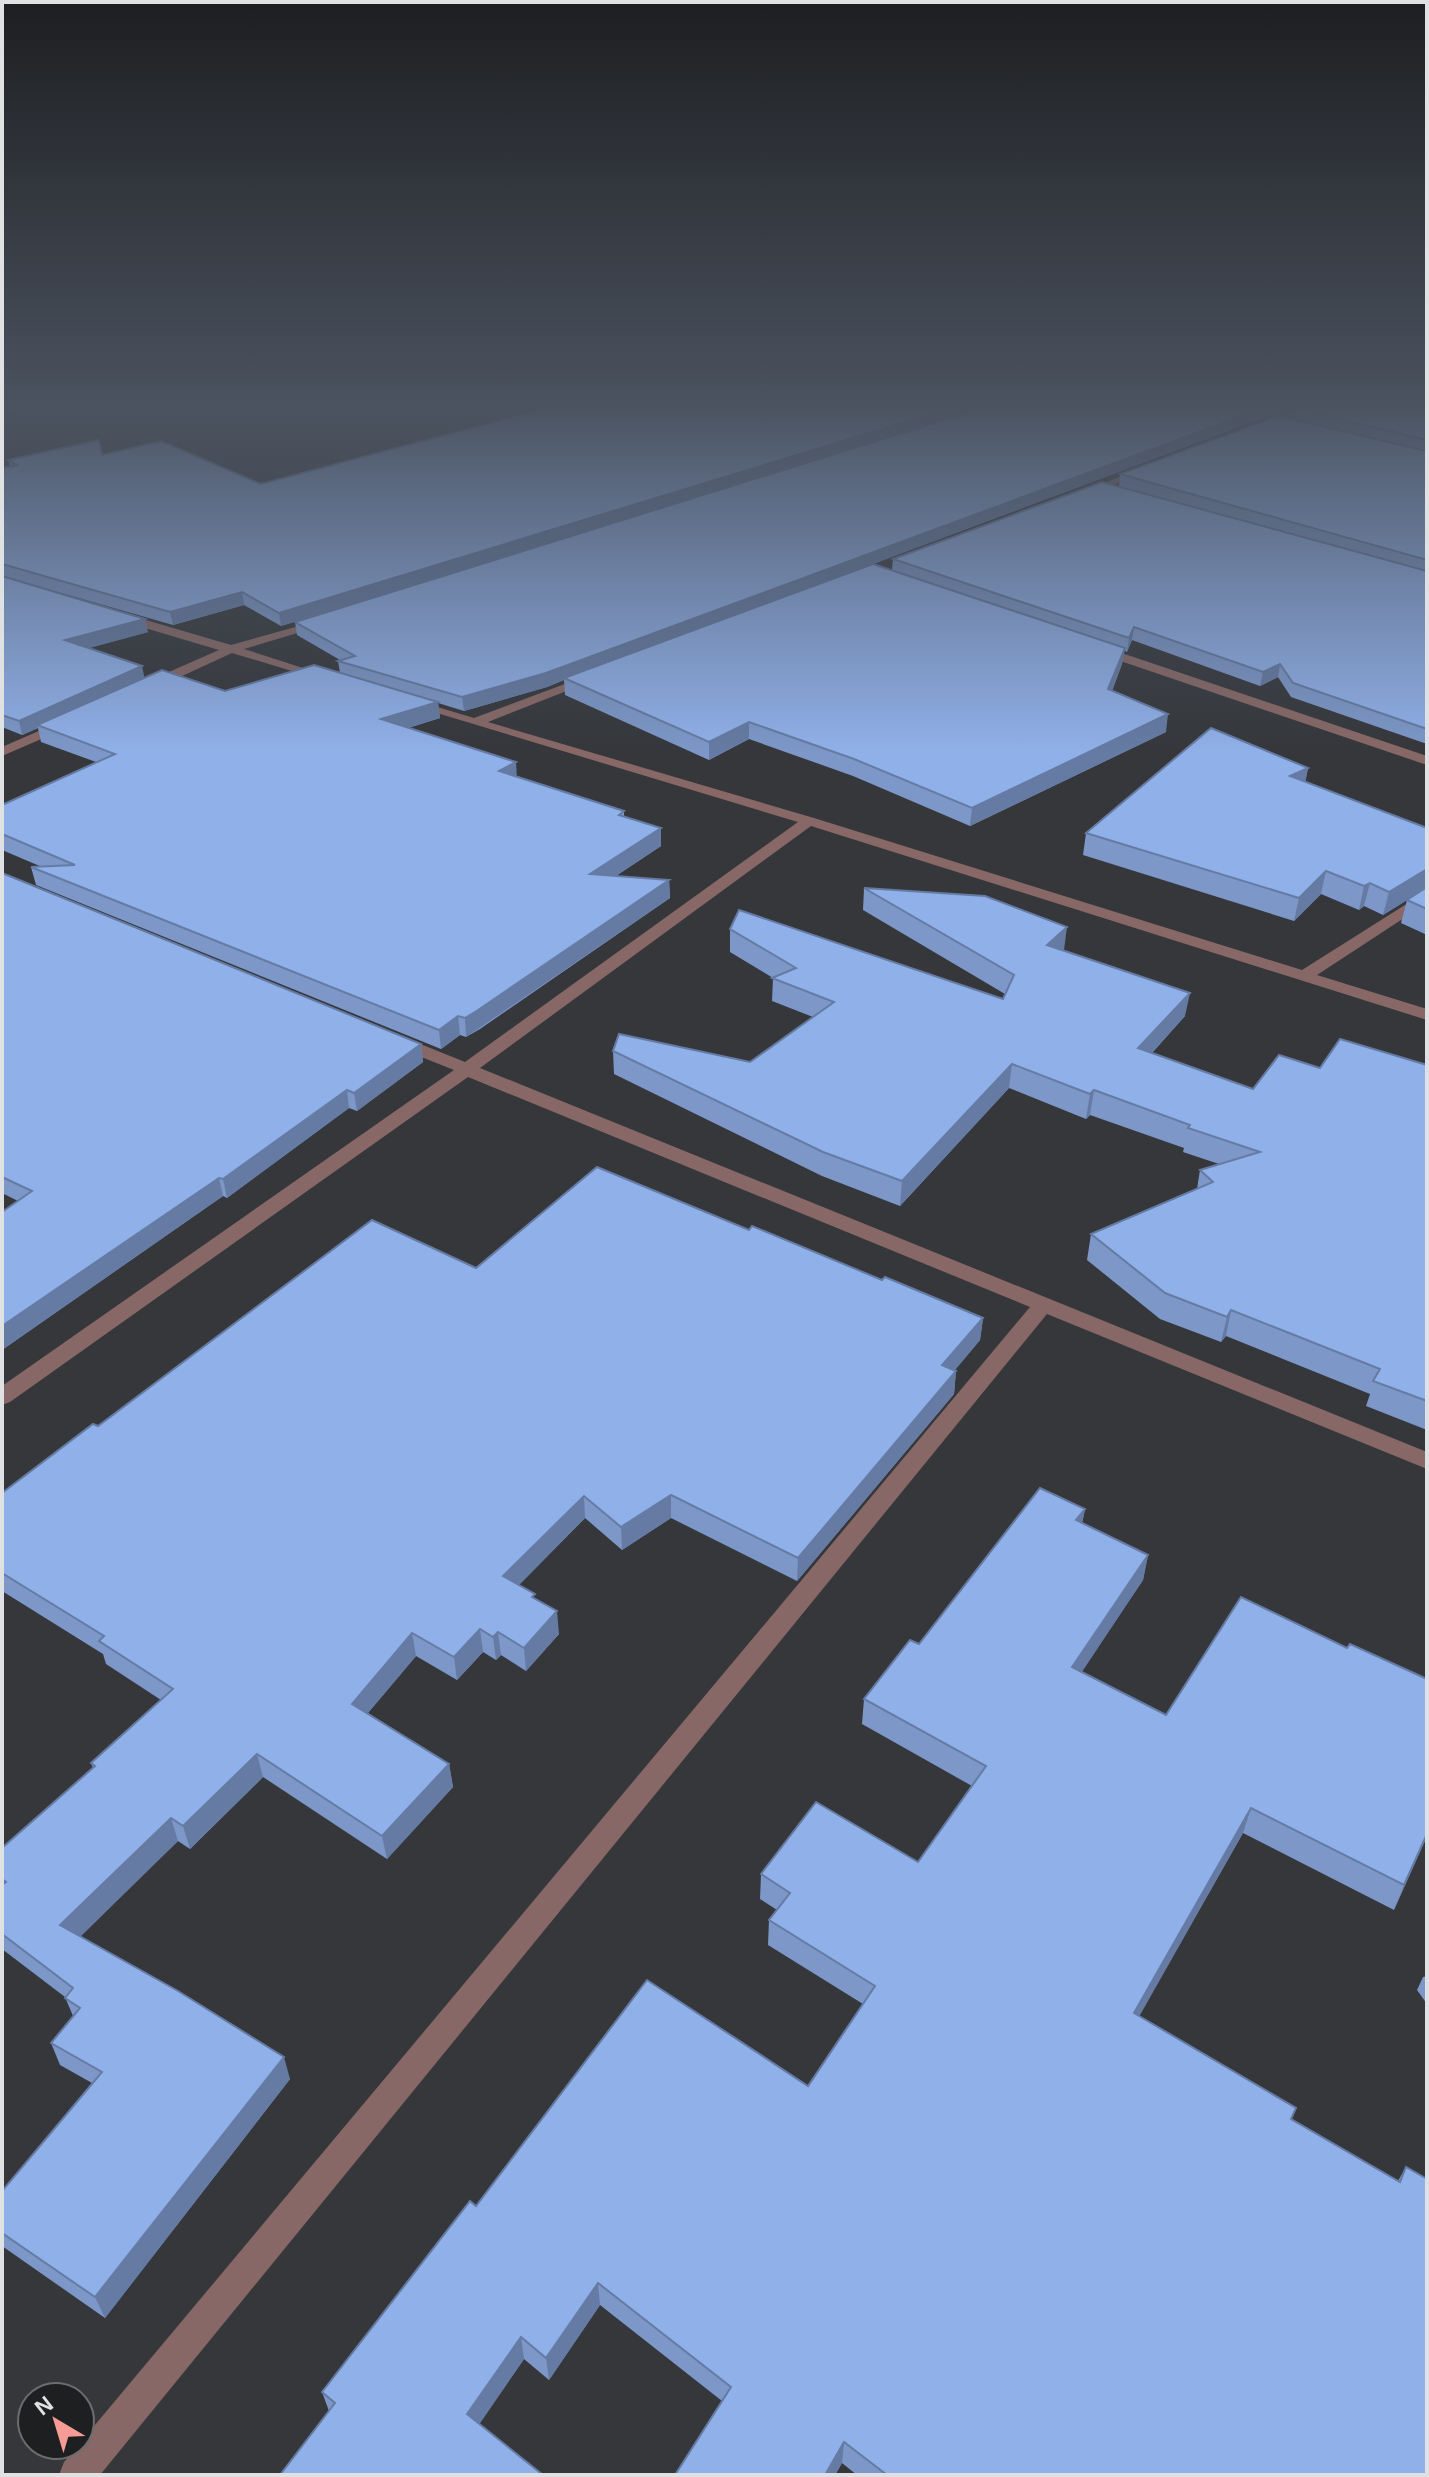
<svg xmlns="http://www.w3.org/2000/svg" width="1429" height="2477" viewBox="0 0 1429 2477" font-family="Arial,sans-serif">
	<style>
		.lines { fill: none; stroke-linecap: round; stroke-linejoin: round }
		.stream { fill: #021643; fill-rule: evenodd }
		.minor { fill: #876866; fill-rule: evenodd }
		.wall { fill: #7c97c8 }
		.shaded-wall { fill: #657ba3 }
		.building { fill: #90b0e9; stroke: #657ba3; stroke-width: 2 }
	</style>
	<rect width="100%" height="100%" fill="#35373b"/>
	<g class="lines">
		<path class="stream" d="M40,406h24l-62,11v-6z"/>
		<g class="minor">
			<path d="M1305,406h13l-54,22 -8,-2z"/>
			<path d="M1141,468l9,2 -61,25 -9,-2z"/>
			<path d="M122,613l109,32 93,-26v6l-80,24 87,28 -6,4 -93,-28 -76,35h-10v-6l73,-32 -101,-30v-6z"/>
			<path d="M1098,645l329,111v9l-333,-113v-6z"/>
			<path d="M586,676l11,3 -109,43 326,96 488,152 125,-79v12l-110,72 110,34v11l-616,-194 -331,242 947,384v17l-380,-155 -947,1161h-41l5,-13 966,-1155 -562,-230 -458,325 -8,3v-19l452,-316 -63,-25 -3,-4 3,-4h12l62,25 333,-240 -391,-118 7,-4 60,18z"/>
			<path d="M64,720l7,4 -2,3 -67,29v-9z"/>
		</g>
	</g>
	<g class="wall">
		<path d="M1427,406v338l-136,-47 -13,-20 -18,9 -128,-46 -5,12 -3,-2 -2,14 -10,27 54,41 -196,94 -117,-50 -104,-37 -40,21 -144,-65 -1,-15 -17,7 -83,24 -26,-8 2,15 -32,10 109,48 107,35v6l37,11v18l-45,30 53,4 1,18 -190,131 -14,8 -6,-2 -19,14 -405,-164 -5,-18h11l-40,-17v-45l94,-43 -55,-20 -3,-14 -16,7 -20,-8v-151l146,56 -60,16 57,30 80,13 115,-18 -2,-12 2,-1 -43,-25 -2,-13 271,-84 -285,88 -37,-21 -71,20 -171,-49v-108l8,-1 -2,-7 94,-5 159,29 613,80 18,6 1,-11 226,-73 1,-12 238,-39 -64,-16 2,-11z"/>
		<path d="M1308,768l-3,14 122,46v107l-26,-12 6,-23 -24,15 -19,-9 -5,4 -38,-16 -27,27 -211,-66 3,-22z"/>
		<path d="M2,873l419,171 2,18 -66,49 -8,-3 -122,90 -4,-2 -221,154v-138l16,-11 -16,-8z"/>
		<path d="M864,888l200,62 -1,1 122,65 -33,37 101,36 67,-21 107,-3v365l-61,-24 4,-12 -144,-58 -5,6 -61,-23 -73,-59 4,-26 106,-45 3,-19 19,-6 -36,-12 1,-4 -94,-33 -4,4 -77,-31 -109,118 -78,-30 -208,-102 -1,-23 137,11 63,-45 -41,-16 1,-23 -43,-26v-23l273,70 2,-5 -142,-84z"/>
		<path d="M749,1230l234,88 -3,22 -26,31h2l-2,23 -157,187 -126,-63 -49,32 -37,-32 -66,67 16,14 24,35 -33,37 -25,-16 -5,5 -13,-8 -26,28 -41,-24 -48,57 81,51 4,23 -66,72 -124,-82 -73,72 -12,-8 -98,95 210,143 -185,239 -103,-72v-55l90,-108 -32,-18 -9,-22 22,-27 -8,-19 -63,-48v-101l91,-80 -2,-5 70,-63 -55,-36 -3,-10 -101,-63v-98l96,-67 378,-158z"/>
		<path d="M1085,1509l-3,14 66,32 -5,25 -62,92 85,43 261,121 -33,74 -151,-77 -104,183 153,103 106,62 8,-14 21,308h-570l-15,-12 -7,12h-160l47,-74 -122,-96 -51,75 -25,-21 -45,65 -150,-13 -7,-19 154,-186 332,-120 55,-82 -95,-59 1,-25 8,-10 -17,-11 1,-25 157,-12 54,-76 -110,-62 2,-25 55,-55z"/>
		<path d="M1427,1976v28l-10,-14 6,-13z"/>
	</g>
	<g class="shaded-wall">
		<path d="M957,406h34l-710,220 -2,-13z"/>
		<path d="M1269,406h27l-730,273 -2,-1v2l-17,7 -83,24 -2,-14z"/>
		<path d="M242,592l2,13 -71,20 -3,-13z"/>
		<path d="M145,619l3,13 -80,22 -3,-14z"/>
		<path d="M1134,627l-2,13 -5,12 2,-14z"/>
		<path d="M1125,648l-3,16 -16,42 2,-17z"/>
		<path d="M1280,664l-2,13 -18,9 3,-14z"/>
		<path d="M142,666l3,14 -108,45 1,3 -16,7 -3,-14z"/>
		<path d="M438,702l2,16 -57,18 -2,-17z"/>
		<path d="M1168,714l-2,18 -196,94 2,-18z"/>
		<path d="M749,722v17l-40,21v-18z"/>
		<path d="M516,762l1,17 -18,-8z"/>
		<path d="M1308,768l-4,22 -14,-14z"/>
		<path d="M661,828v18l-70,46 -1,-18z"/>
		<path d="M1427,869v19l-44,27 6,-23z"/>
		<path d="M1326,871l-5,23 -27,27 5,-23z"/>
		<path d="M669,880l1,18 -204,139 -1,-19z"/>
		<path d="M1370,883l-6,23 -5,4 5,-24z"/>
		<path d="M1067,927l-3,23 -20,18 3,-23z"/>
		<path d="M1190,993l-5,23 -51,56 4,-24z"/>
		<path d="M458,1016l2,19 -19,14 -2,-19z"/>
		<path d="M421,1044l2,18 -66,49 -3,-18z"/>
		<path d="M1012,1064l-3,24 -109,118 2,-25z"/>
		<path d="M347,1090l2,18 -122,90 -4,-19z"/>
		<path d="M1094,1090l-4,25 -4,4 4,-25z"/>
		<path d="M219,1178l4,18 -221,154v-24z"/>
		<path d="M1231,1310l-5,26 -5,6 6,-25z"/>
		<path d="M983,1318l-3,22 -40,48 2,-23z"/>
		<path d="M956,1371l-2,23 -157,187 1,-23z"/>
		<path d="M671,1495v23l-49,32 -1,-23z"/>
		<path d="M584,1496l1,22 -80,81 -2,-23z"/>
		<path d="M1085,1509l-5,26 -4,-15z"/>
		<path d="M1148,1555l-5,25 -75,113 4,-26z"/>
		<path d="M557,1611l2,23 -33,37 -2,-23z"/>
		<path d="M480,1629l3,23 -26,28 -3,-23z"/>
		<path d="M498,1632l3,23 -5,5 -3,-23z"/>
		<path d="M412,1633l4,23 -60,71 -4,-23z"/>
		<path d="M257,1754l6,23 -73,72 -7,-23z"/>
		<path d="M449,1764l4,23 -66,72 -5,-23z"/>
		<path d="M1251,1808l-8,25 -116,205 7,-25z"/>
		<path d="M171,1818l7,23 -109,107 -9,-23z"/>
		<path d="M1427,1834v2l-33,74 10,-25z"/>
		<path d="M284,2057l6,22 -185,239 -10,-21z"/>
		<path d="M598,2283l2,22 -51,75 -3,-22z"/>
		<path d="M521,2337l3,22 -52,76 -5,-21z"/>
		<path d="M844,2442l-2,21 -7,12h-10z"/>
	</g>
	<g class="building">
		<path d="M554,406h403l-678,207 -37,-21 -72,20 -168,-48v-96l15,-3 -9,-5 91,-20 3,15 59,-14 100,43z"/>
		<path d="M989,406h280l-723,267 -84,24 -124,-36 17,-5 -60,-34z"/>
		<path d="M1302,406h125v34l-131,-32z"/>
		<path d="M1278,416l149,35v109l-307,-86z"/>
		<path d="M1102,482l325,89v158l-134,-46 -13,-19 -17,8 -129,-45 -5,11 -236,-79z"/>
		<path d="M873,564l252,84 -17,41 60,25 -196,94 -118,-49 -105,-37 -40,20 -145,-64z"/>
		<path d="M2,576l143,43 -80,21 77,26 -123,55 -17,-6z"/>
		<path d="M314,665l124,37 -57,17 135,43 -17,9 125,40 -5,4 42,13 -71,46 79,6 -191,130 -13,8 -7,-2 -19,14 -408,-163 44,-2 -73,-31v-29l113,-51 -78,-29 125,-55 63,21z"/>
		<path d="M1211,728l97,40 -18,8 137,52v41l-38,23 -19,-9 -6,3 -38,-15 -27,27 -213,-65z"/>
		<path d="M2,873l419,171 -67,49 -7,-3 -124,89 -4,-1 -217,148v-114l30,-21 -30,-14z"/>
		<path d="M1427,887v22l-20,-9z"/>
		<path d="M864,888l121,8 82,31 -20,18 143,48 -52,55 115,41 26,-34 41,13 20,-29 87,26v336l-54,-20 7,-12 -149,-59 -4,7 -62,-24 -74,-59 122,-52 -13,-12 60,-18 -72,-24 2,-3 -96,-35 -4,4 -78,-30 -110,117 -79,-29 -210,-101 6,-17 131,28 84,-60 -62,-24 24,-10 -66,-39 9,-19 264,89 11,-24z"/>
		<path d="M597,1167l152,63 3,-4 130,54 3,-3 98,41 -41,47 14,6 -158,187 -127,-63 -50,32 -37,-31 -81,80 32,18 -3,3 25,14 -33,37 -26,-16 -5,5 -13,-8 -26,28 -42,-24 -60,71 97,60 -67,72 -125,-82 -74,72 -12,-8 -111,107 118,66 106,66 -189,240 -93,-64v-42l100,-119 -51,-29 29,-35 -15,-10 8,-10 -71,-54v-49l4,-3 -4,-3v-31l93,-82 -4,-3 82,-74 -74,-48 5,-5 -102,-63v-80l91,-69 5,2 274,-206 104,48z"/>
		<path d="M1040,1488l45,21 -9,11 72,35 -76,112 94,48 75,-118 106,51 3,-4 77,35v155l-23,51 -153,-77 -117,205 162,95 -5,11 109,63 6,-15 21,12v296h-540l-43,-33 -19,33h-150l56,-88 -133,-104 -52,75 -25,-21 -54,77 76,61h-263l55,-72 -13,-11 148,-191 6,5 171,-226 161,106 67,-100 -106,-66 21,-27 -29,-19 55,-72 102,60 68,-96 -122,-67 46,-59 9,4z"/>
	</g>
	<linearGradient id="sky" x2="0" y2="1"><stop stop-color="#1d1e20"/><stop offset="0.54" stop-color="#4b5360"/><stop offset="1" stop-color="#4b5360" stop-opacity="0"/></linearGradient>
	<rect width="1429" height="753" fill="url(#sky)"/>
	<rect width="1429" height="2477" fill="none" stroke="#e0e1e3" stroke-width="8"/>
	<g transform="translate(56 2421) rotate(322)"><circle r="38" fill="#1e1f20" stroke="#6c6d6e" stroke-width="2"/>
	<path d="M0-6L14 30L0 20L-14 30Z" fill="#f59c96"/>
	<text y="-12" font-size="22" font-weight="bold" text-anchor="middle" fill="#e0e1e3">N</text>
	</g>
</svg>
